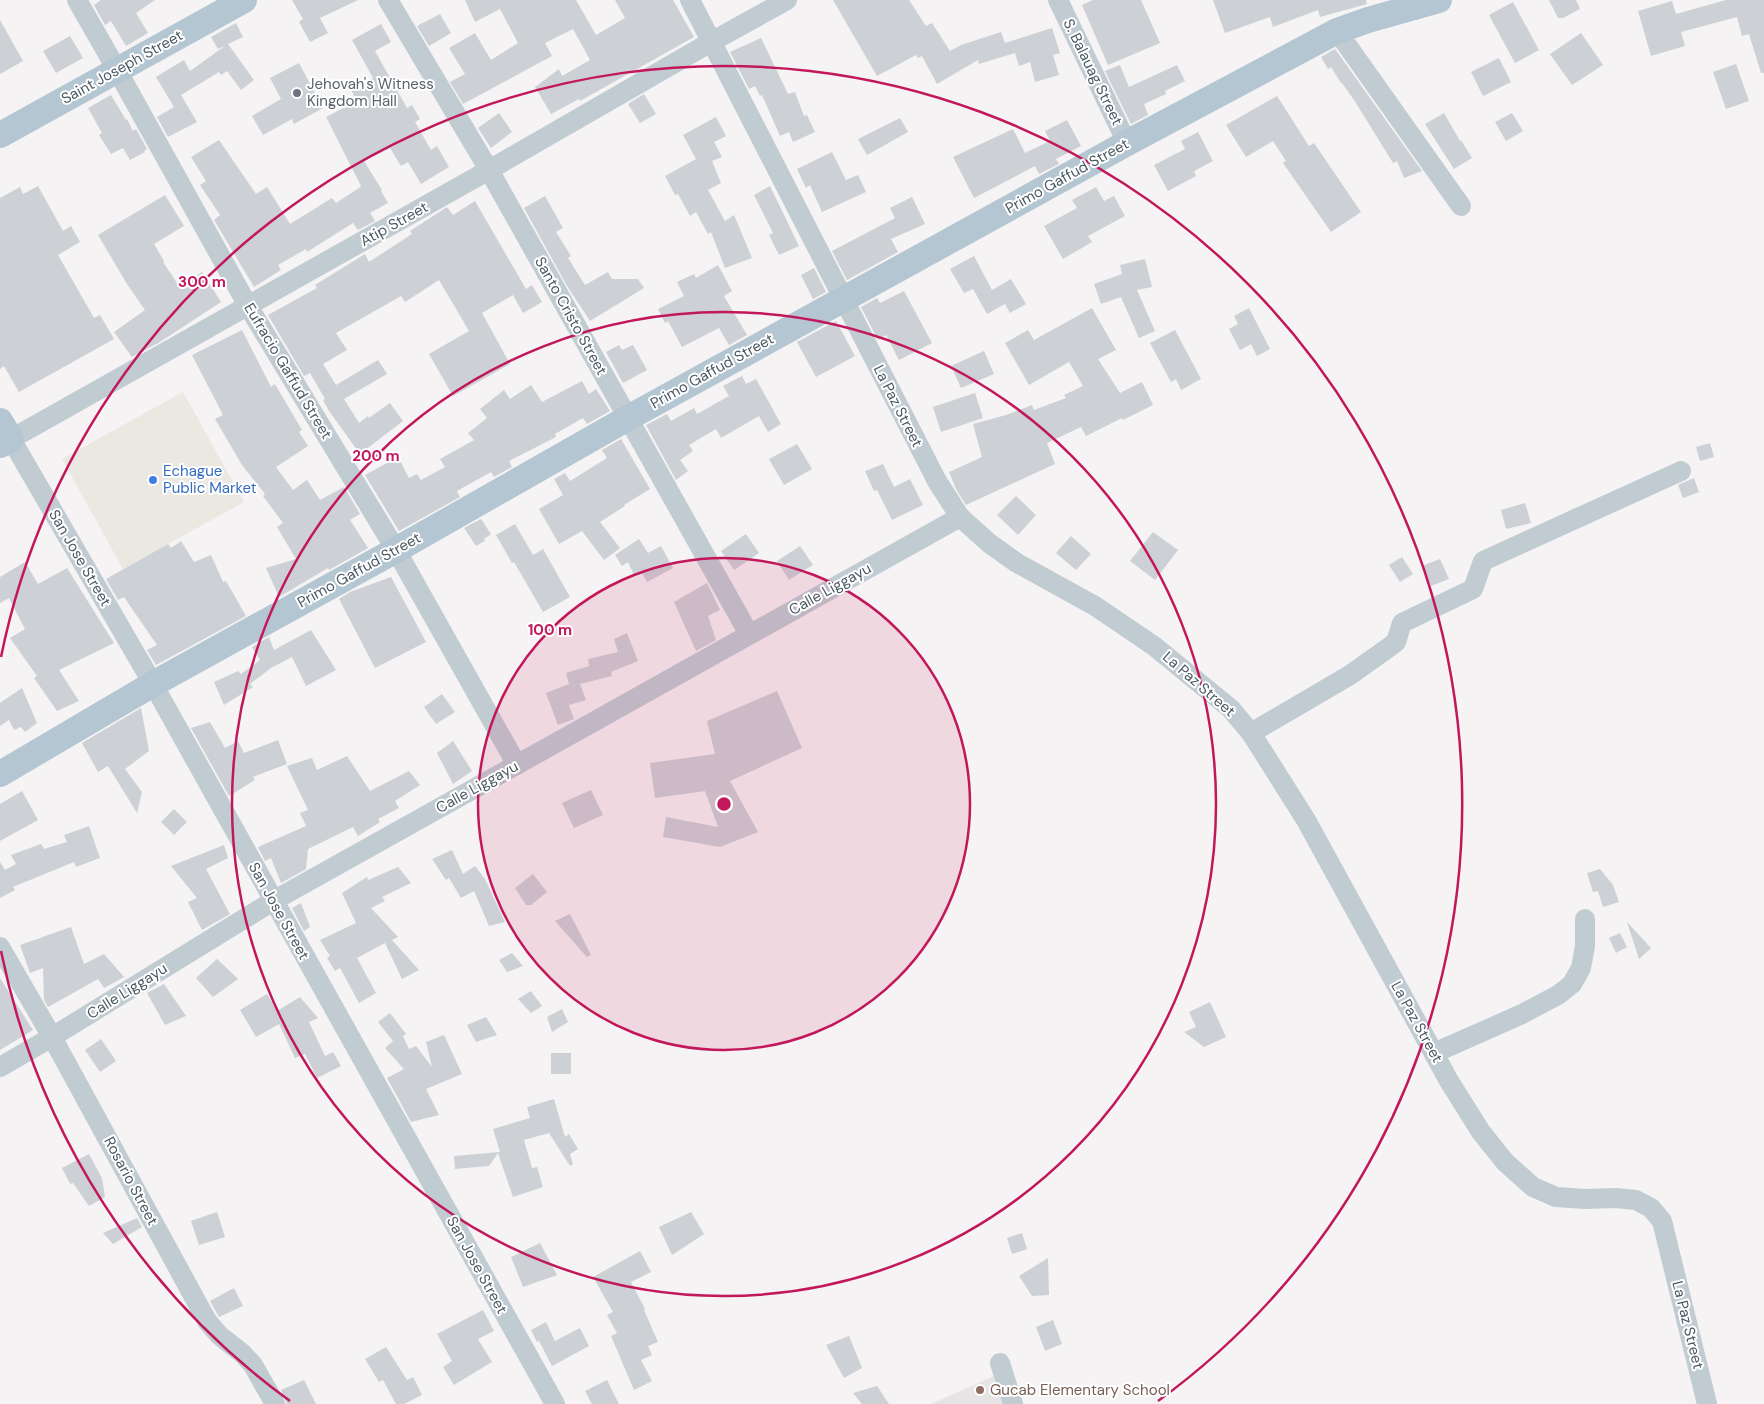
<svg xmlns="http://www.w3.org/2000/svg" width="1764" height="1404" viewBox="0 0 1764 1404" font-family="'DM Sans',sans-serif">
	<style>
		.commercial { fill: #ebe7e1 }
		.education { fill: #e6e4e5 }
		.building { fill: #cdd1d5 }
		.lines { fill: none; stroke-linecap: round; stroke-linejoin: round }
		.minor { stroke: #c1ccd2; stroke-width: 20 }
		.major { stroke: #b3c6d1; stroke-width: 26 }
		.ring { fill: none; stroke: #c2185b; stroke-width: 2.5 }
		.worship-dot { fill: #6b7280; stroke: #fff; stroke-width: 2 }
		.shop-dot { fill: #3f7fe0; stroke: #fff; stroke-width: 2 }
		.education-dot { fill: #8d6e63; stroke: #fff; stroke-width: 2 }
		.labels { text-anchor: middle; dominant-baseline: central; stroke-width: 4; stroke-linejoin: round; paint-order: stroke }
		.street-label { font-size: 15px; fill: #4a5961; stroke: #fff }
		.worship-label { font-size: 15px; fill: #5b616d; stroke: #fff; text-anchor: start }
		.shop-label { font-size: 15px; fill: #366cbe; stroke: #fff; text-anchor: start }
		.education-label { font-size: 15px; fill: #785e54; stroke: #fff; text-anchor: start }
		.centre { fill: #c2185b; stroke: #fff; stroke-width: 2.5 }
		.ring-label { font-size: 15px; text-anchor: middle; font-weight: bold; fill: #c2185b; stroke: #fff; stroke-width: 4; stroke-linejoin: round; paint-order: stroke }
	</style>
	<rect width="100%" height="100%" fill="#f5f3f3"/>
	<path class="commercial" d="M183,392l61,110 -121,67 -61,-110z"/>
	<path class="education" d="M994,1376l8,28h-71z"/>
	<g class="building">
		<path d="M101,0h54l-19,13 12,20 -22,13 -15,-25 -6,4 -11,-20z"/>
		<path d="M292,0h66l-38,18 8,15 -18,9 -11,-20 4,-3z"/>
		<path d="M465,0h111l20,35 29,-17 -10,-18h58l21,37 -114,64 -1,-2 -28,15 -16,-27 24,-18 3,7 28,-16 -17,-31 -28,14 7,13 -89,48 -13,-22 15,-8 -16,-26 26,-15 16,27 27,-17 -18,-34 -25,13z"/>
		<path d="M833,0h76l17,26 6,-3 18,28 11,-6 40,-13 4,11 47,-15 8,25 -7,2 6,20 -24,7 -5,-20 -11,4 -4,-13 -36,11 -1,-4 -41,24 -15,-28 -4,2 -2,-3 -39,21z"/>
		<path d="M1093,0h48l19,43 -52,22 -26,-60z"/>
		<path d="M1213,0h153l1,4 -47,13 -2,-7 -45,17 -3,-10 -45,16z"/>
		<path d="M1549,0h27l4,9 -17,9h-5z"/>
		<path d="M1726,0h38v73h-3l-12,-39 -7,2 -5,-19 -56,15 4,14 -34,10 -13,-45 34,-10 4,13z"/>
		<path d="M1513,2l26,48 -24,13 -26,-48z"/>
		<path d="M440,14l11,19 -22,13 -12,-20z"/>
		<path d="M0,20l23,41 -23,13z"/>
		<path d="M236,23l7,14 -15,7 26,36 -13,10 -14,-19 -6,4 -2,-3 -38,23 16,27 -29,15 -11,-20 17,-10 -18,-30 28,-17 6,11 35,-25 -7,3 -7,-12z"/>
		<path d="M381,24l10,18 -16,9 32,57 5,-3 8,14 -5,3 16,28 6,-4 12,21 -28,17 -13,-22 -7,4 -11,-18 -26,13 18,29 -1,1 7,12 -18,10 5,8 -17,9 -5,-7 -46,29 -1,-3 -28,16 3,5 -27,17 -40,-67 6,-5 -20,-30 6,-4 -15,-24 28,-17 37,54 11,-7 23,37 42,-26 4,5 23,-15 2,-2 -35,-69 31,-16 -6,-11 22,-12 -21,-38z"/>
		<path d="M1581,33l22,32 -31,20 -22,-31z"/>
		<path d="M70,36l13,22 -27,15 -13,-22z"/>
		<path d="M761,38l27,56 7,-2 9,24 3,-1 8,17 -22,10 -4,-10 -9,4 -18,-41 -2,1 -5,-10 -6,3 -19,-37z"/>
		<path d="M1335,49l87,122 -18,7 -7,-17 -4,2 -37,-60 -14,-20h-1l-10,-16 -3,2 -7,-12z"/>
		<path d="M1499,58l12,24 -28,14 -12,-24z"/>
		<path d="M299,63l24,45 -29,16 -2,-5 -29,16 -11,-19 29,-17 -11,-21z"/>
		<path d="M1736,64l13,37 -23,8 -13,-37z"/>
		<path d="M1120,65l9,22 48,-22 8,16 -20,10 1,3 -22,10 4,11 -17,9 -26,-53z"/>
		<path d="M644,94l12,20 -16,9 -12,-19z"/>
		<path d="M111,95l15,25 1,-1 6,12 3,-2 11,20 -3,2 1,1 -15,8 -7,-12 -12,6 -12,-19 3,-2 -14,-25z"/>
		<path d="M1277,96l32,50 5,-3 47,69 -30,20 -48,-69 3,-2 -13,-20 -27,16 -20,-32z"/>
		<path d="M499,113l13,19 -21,16 -13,-20z"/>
		<path d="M1444,113l16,28 1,-1 11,18 -18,11 -29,-45z"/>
		<path d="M1512,113l11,18 -17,10 -11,-19z"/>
		<path d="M716,117l10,19 -12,6 8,15 -10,4 9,22 -13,7 17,31 9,-6 18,43 -27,10 -14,-36 -3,2 -12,-22 -6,4 -12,-22 -3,1 -10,-19 31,-17 -13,-24z"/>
		<path d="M900,118l8,14 -41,23 -9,-16z"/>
		<path d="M1067,120l14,26 -25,13 3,5 -20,10 -4,-8 -61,32 -21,-41 60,-28 12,24 25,-12 -5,-10z"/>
		<path d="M1198,132l15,29 -19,10 2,5 -28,15 -14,-26 31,-16 -4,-8z"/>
		<path d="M832,152l14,28 12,-5 8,17 -44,20 -12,-27 -4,3 -9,-19z"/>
		<path d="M38,186l25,45 8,-5 9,16 -22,13 36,63 6,-3 14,24 -95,53 -15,-26 -4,3v-171l20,-11 3,7z"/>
		<path d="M770,186l29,60 -20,9 -10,-20 4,-2 -19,-38z"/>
		<path d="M1096,187l8,14 10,-5 11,20 -37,20 4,6 -29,17 -19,-33 33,-18 -5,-8z"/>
		<path d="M165,195l19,31 -30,18 10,17 -1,1 16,24 23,-14 19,30 -61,40 -28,15 -18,-25 31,-22 -18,-26 -29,-49z"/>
		<path d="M545,196l18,32 -7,4 15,24 -3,2 17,27 23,-13 4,7h26l6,9 -54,33 -23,-35 -43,-78z"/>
		<path d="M912,197l13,27 -34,15 7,13 -51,28 -15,-29 63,-33 -5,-10z"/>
		<path d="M475,201l51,88 6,-4 10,17 -19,11 -10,-18 -31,18 28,51 -57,32 -24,-42 40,-23 -30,-51 -34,22 -4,-6 -65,37 11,17 -24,14 13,21 42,-25 9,14 -43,25 15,24 9,-7 1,2 21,-15 13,18 -43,33 -31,-43 -6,-11 2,-1 -15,-26 -6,3 -36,-61 49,-27 -2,-3 50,-31 4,8 43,-28 -2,-3 37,-24 6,8z"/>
		<path d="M974,256l18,34 19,-11 15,25 -16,9 -5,-9 -18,10 -14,-25 -9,4 -14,-24z"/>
		<path d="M1145,259l7,28 -15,3 18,41 -16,7 -18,-41 -20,7 -7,-20 28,-10 -2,-9z"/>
		<path d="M718,265l14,26 -8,5 23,39 -18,10 -10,-17 -37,19 -14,-26 -3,2 -7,-14 26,-13 -7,-14 17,-8 2,4z"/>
		<path d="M814,268l12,24 -13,7 -12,-24z"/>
		<path d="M904,291l28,52 -33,17 -13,-25 -8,5 -17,-33 16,-9 3,5z"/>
		<path d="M1092,308l24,42 -18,9 22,34 22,-11 11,23 -30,15 -1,-2 -36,18 -5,-9 -34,16 8,21 -89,41 -9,-14 -8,-19 33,-15 -9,-33 33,-9 26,-10 2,5 32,-12 -2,-3 19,-9 -14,-24 -40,23 -24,-42 23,-13 6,10z"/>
		<path d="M1249,308l21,41 -13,7 -6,-12 -11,6 -11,-21 9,-5 -4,-8z"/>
		<path d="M836,321l19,35 -39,21 -19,-35z"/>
		<path d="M242,330l29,57 4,-3 27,46 -3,2 9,14 -32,21 17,23 14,-10 13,20 24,-13 16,27 -10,6 18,28 -39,22 -1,-2 -49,29 -13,-29 30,-9 -19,-32 6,-4 -20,-27 2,-2 -23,-29 -27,-46 8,-4 -31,-60z"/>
		<path d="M1175,330l26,49 -20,11 -5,-11 -5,3 -21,-39z"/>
		<path d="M619,345l3,5 11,-5 14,25 -24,13 -17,-31z"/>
		<path d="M984,351l10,23 -33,14 -10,-22z"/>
		<path d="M742,376l4,8 10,-5 25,45 -13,8 -9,-16 -38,22 -5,-9 -27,16 4,6 -13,9 8,11 -12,9 -30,-55 21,-11 4,7 23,-13 3,6 32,-18 -6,-10z"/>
		<path d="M582,381l7,13 7,-5 14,22 -23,13 -4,-6 -28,16 1,3 -47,24 3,6 -18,10 -3,-5 -34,19 3,6 -61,34 -34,-56 33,-18 11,21 8,-4 4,6 24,-13 -5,-8 34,-19 -6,-7 19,-15 -7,-9 24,-19 6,9 21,-14 11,17z"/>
		<path d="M975,393l8,25 -42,14 -8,-25z"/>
		<path d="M621,439l29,50 -26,16 1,1 -25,16 20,26 -16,12 -22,-29 -23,13 -20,-35 24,-14 -9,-16 11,-6 5,8 37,-23 -5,-8z"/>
		<path d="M1710,443l4,14 -14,4 -4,-14z"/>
		<path d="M797,444l15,25 -28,16 -15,-26z"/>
		<path d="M883,464l11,23 16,-8 13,26 -31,15 -15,-30 -3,1 -9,-20z"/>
		<path d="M1694,478l5,14 -16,6 -5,-13z"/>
		<path d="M1016,496l20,19 -18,20 -21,-20z"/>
		<path d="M1525,503l6,20 -25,6 -5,-19z"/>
		<path d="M481,519l10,15 -7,5 1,2 -9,5 -12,-18z"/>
		<path d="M515,524l18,31 10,-6 27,48 -27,15 -29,-50 -2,1 -16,-28z"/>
		<path d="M1153,532l25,18 -23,30 -25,-19z"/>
		<path d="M746,534l13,19 -25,17 -13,-19z"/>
		<path d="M1071,536l20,18 -15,16 -20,-17z"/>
		<path d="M639,539l9,14 13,-7 12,22 -26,14 -6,-11 -7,4 -6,-13 -6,4 -7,-11z"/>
		<path d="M181,541l13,21 17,-7 12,27 3,-1 20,35 -90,49 -9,-15 10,-5 -33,-48 -6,3 -12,-21 62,-35 3,4z"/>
		<path d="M800,546l13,19 -24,15 -12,-19z"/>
		<path d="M1402,557l11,17 -13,8 -11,-17z"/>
		<path d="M1440,559l9,20 -18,7 -9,-20z"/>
		<path d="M25,562l13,22 29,-16 47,75 -55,27 20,31 -22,10 -23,-33 3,-2 -27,-38 15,-9 -16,-31 -9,5v-26z"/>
		<path d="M391,577l35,65 -51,26 -36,-69 11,-7z"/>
		<path d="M707,583l13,27 -12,6 8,24 -20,11 -22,-49z"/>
		<path d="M311,630l25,40 -30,16 -14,-29 -21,11 -21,16 3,3 -29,18 -10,-23 24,-11 3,3 19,-14 -8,-13 17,-10 5,13z"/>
		<path d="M627,633l11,28 -27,11 1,4 -32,8 6,16 -17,5 5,14 -16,6 -12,-32 23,-9 -3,-11 23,-7 -1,-7 30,-7 -4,-13z"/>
		<path d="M22,688l15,35 -12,9 -4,-5 -7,3 -5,-10 -9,6v-23z"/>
		<path d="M777,691l25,57 -72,33 28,51 -38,15 -57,-10 3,-20 52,10 -13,-36 -50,7 -5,-35 65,-9 -8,-33z"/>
		<path d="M442,694l13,18 -19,12 -12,-17z"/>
		<path d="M141,708l8,43 -24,18 17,23 -5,21 -29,-47 -10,6 -16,-29z"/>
		<path d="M210,722l15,26 13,-7 6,12 34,-13 9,24 -34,13 2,3 -26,16 -38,-68z"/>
		<path d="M453,741l19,30 -19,13 -16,-31z"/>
		<path d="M347,756l23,35 39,-20 11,14 -25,16 4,7 -21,11 2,3 -22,14 -5,-9 -45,22 -2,20 -25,14 -10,-25 -6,3 -7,-14 48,-21 -6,-13 8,-3 -21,-44 25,-8 5,12z"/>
		<path d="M591,790l12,25 -29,13 -12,-25z"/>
		<path d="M22,791l16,29 -38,21v-37z"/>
		<path d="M174,809l13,13 -13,13 -13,-13z"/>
		<path d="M89,826l11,32 -24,9 -2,-5 -61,25 2,3 -15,8v-36l5,8 11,-6 -5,-9 30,-11 3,5 23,-7 -3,-7z"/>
		<path d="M224,845l4,13 -22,11 24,45 -28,16 -14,-28 9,-4 -26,-32z"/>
		<path d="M452,850l11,24 12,-8 10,13 20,43 -16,4 -15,-35 -13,7 -12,-20 -3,2 -14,-21z"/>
		<path d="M398,867l13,16 -29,14 3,4 -14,7 27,29 -6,3 27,30 -17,9 -17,-36 -28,15 19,35 -17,10 -19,-35 -5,3 -8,-13 3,-2 -10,-16 36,-17 -14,-30 25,-16 1,3z"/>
		<path d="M1600,869l13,16 6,17 -16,5 -5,-16 -5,1 -6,-19z"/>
		<path d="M533,874l14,18 -16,13h-5l-11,-17z"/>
		<path d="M301,903l9,24 -6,4 -12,-23z"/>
		<path d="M570,914l21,41 -4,2 -32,-36z"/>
		<path d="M1627,922l24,26 -12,11z"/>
		<path d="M71,927l13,37 20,-10 20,23 -20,11 -6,-9 -50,28 -4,-7 -1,-32 -13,5 -10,-28z"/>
		<path d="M1620,933l7,14 -11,6 -7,-15z"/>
		<path d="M512,953l11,13 -16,6 -8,-12z"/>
		<path d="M217,959l21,20 -25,18 -17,-19z"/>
		<path d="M0,978l33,52 -33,20z"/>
		<path d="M164,984l22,32 -21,9 -18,-32z"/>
		<path d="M531,991l11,15 -11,7 -13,-14z"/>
		<path d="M267,994l10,17 23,-14 18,21 -9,4 16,34 8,-4 8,14 -24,12 -12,-24 -10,4 -16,-34 -23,13 -16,-27z"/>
		<path d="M1210,1002l16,35 -22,10 -20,-15 12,-5 -7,-15z"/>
		<path d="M562,1009l6,13 -16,10 -5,-15z"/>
		<path d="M390,1013l16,21 -3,2 6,13 7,-3 16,21 -6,-25 18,-7 18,39 -36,15 13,26 -28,7 -24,-44 17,-9 -19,-21 8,-7 -15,-19z"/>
		<path d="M486,1017l11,18 -21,7 -9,-17z"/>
		<path d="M101,1039l15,22 -16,11 -15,-22z"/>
		<rect x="551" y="1053" width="20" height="21"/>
		<path d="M554,1099l11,38 4,-3 9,15 -8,5 3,10 -3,2 -21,-33 -25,7 8,28 5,-1 6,20 -30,10 -15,-44 -9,13 -34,3 -1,-13 46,-4 -7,-23 37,-11 -3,-11z"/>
		<path d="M89,1154l13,24 3,19 -16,9 -16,-23 -3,1 -8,-16z"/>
		<path d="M217,1212l8,25 -26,8 -8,-24z"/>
		<path d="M691,1212l13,22 -32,21 -13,-28z"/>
		<path d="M137,1218l5,9 -29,17 -10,-11z"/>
		<path d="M1022,1233l5,16 -15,5 -5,-16z"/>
		<path d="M540,1243l17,32 -34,12 -12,-30z"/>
		<path d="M640,1251l11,21 -20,10 14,27 -1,1 14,32 -10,4 4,9 -11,5 11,21 -18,9 -23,-54 6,-3 -10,-18 6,-3 -20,-35z"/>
		<path d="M1048,1258l1,37 -17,1 -13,-20z"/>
		<path d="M234,1288l9,18 -24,11 -9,-16z"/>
		<path d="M483,1310l11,21 -16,8 14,23 -38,23 -11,-18 9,-6 -15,-27z"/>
		<path d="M1053,1320l9,24 -17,7 -9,-24z"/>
		<path d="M546,1322l9,19 25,-13 9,18 -37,20 -13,-25 -2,1 -6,-12z"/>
		<path d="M849,1336l13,32 -18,10 -18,-33z"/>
		<path d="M386,1347l21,33 6,-3 9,18 -18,9h-8l-13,-24 -4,2 -14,-23z"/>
		<path d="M304,1380l12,24h-29l-6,-14z"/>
		<path d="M607,1380l12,24h-27l-7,-13z"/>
		<path d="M877,1386l12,18h-27l-9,-11z"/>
	</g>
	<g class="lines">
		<g class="minor">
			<path d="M77,0l40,70 131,236 148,244 121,215"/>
			<path d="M388,0l101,170 260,464"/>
			<path d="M690,0l247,481 23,36 29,26 28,20 78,43 59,40 77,63 20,24 55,87 143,261 32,51 24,30 28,25 23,10 29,2 31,-1 20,2 15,8 11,13 45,183"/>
			<path d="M1058,0l69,143"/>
			<path d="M1337,31l124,175"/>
			<path d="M1251,733l99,-58 38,-27 8,-6 6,-19 71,-34 10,-28 198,-90"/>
			<path d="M0,947l52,90 155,284 12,14 23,18 11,12 22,39"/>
			<path d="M1434,1053l88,-39 36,-19 14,-11 9,-16 4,-22v-27"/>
			<path d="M0,1067l52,-30 221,-136 687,-384"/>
			<path d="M1000,1363l13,41"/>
			<path d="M555,1404l-402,-720 -142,-245 478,-269 222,-128 76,-42"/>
		</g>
		<g class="major">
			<path d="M0,135l244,-135"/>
			<path d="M0,421l11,18 -11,6"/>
			<path d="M0,774l153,-90 243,-134 232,-132 499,-275 210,-112 31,-11 71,-20"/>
		</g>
	</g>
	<circle cx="724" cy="804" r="246" fill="#c2185b" fill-opacity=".12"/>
	<g class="ring">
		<circle cx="724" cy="804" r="246"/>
		<circle cx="724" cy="804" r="492"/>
		<path d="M290 1401A738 738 0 0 1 1 951M1 657A738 738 0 1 1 1158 1401"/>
	</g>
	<circle class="worship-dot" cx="297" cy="93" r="5"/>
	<circle class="shop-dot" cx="153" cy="480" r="5"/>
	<circle class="education-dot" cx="980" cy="1390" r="5"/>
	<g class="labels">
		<g class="street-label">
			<text transform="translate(122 67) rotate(-29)">Saint Joseph Street</text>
			<text transform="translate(1093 72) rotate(64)">S. Balauag Street</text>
			<text transform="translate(1067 176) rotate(-29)">Primo Gaffud Street</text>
			<text transform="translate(394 224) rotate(-29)">Atip Street</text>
			<text transform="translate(571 316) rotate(61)">Santo Cristo Street</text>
			<text transform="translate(288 371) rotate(59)">Eufracio Gaffud Street</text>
			<text transform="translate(712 371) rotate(-29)">Primo Gaffud Street</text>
			<text transform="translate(898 406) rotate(63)">La Paz Street</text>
			<text transform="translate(80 558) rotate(60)">San Jose Street</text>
			<text transform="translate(359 570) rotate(-29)">Primo Gaffud Street</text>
			<text transform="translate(830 589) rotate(-29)">Calle Liggayu</text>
			<text transform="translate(1199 684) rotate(41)">La Paz Street</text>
			<text transform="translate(477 787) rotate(-29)">Calle Liggayu</text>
			<text transform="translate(279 911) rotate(61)">San Jose Street</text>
			<text transform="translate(127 991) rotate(-32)">Calle Liggayu</text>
			<text transform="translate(1417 1022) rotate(61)">La Paz Street</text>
			<text transform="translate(131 1181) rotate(62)">Rosario Street</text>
			<text transform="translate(477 1265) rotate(61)">San Jose Street</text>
			<text transform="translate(1688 1325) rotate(76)">La Paz Street</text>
		</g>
		<g class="worship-label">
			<text x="307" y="84">Jehovah's Witness<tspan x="307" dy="17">Kingdom Hall</tspan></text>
		</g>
		<g class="shop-label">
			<text x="163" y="471">Echague<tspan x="163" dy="17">Public Market</tspan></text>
		</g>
		<g class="education-label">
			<text x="990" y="1390">Gucab Elementary School</text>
		</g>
	</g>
	<circle cx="724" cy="804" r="8" class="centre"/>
	<g class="ring-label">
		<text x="202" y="287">300 m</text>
		<text x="376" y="461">200 m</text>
		<text x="550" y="635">100 m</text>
	</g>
</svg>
